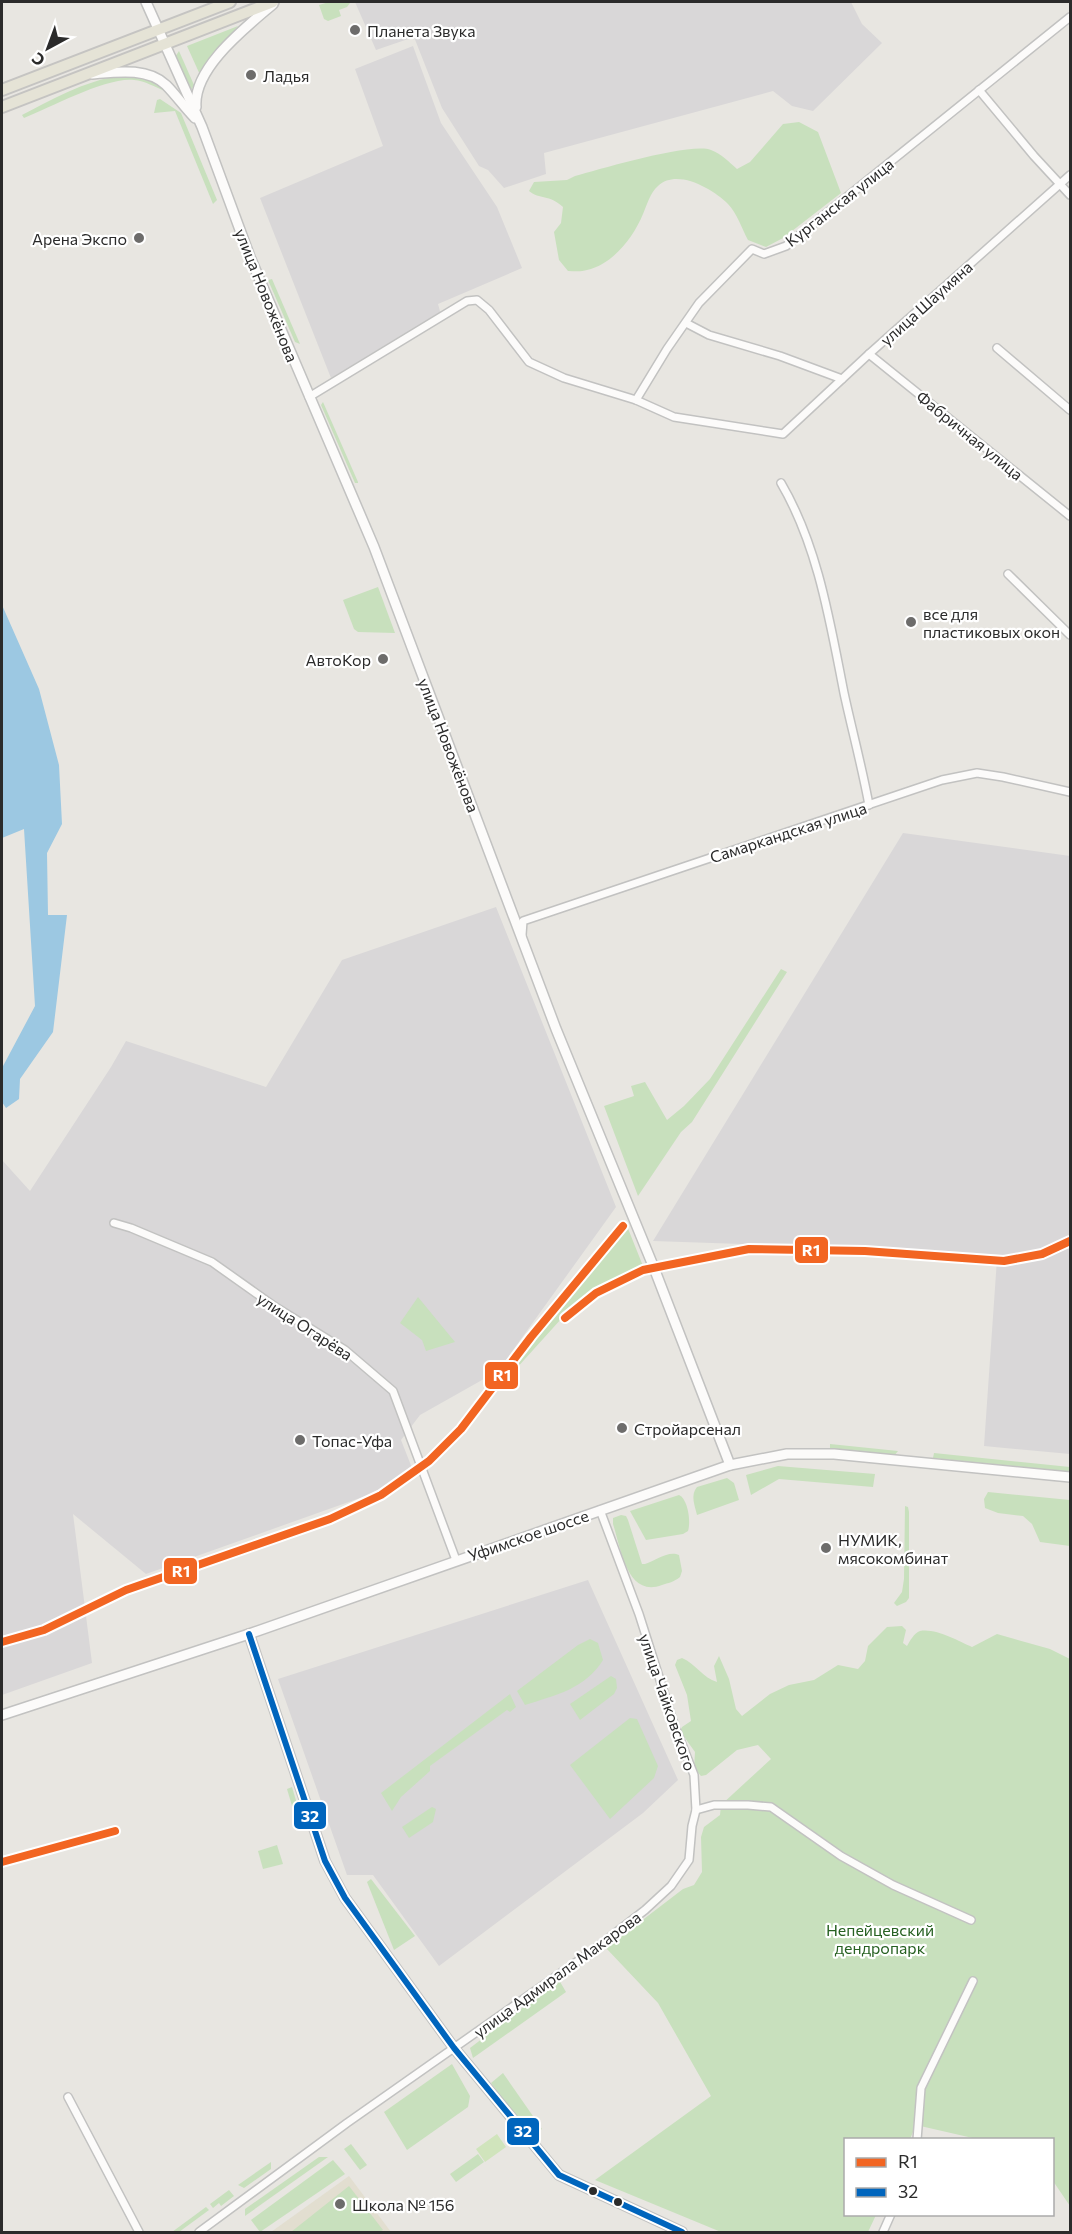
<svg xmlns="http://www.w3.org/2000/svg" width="1072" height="2234" viewBox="0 0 1072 2234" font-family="Commissioner,sans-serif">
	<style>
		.industrial { fill: #d9d7d8 }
		.education { fill: #e2ded0 }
		.green { fill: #c8e0bd }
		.pitch { fill: #d0e4bc }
		.water { fill: #9cc8e2 }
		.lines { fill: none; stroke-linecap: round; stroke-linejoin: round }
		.street-casing { stroke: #c2c2c1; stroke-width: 10 }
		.secondary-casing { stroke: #c2c2c1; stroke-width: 12 }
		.primary-casing { stroke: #c5c4c2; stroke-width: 14 }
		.street { stroke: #fcfbfa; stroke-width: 7 }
		.secondary { stroke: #fcfbfa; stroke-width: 9 }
		.primary { stroke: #e5e3d6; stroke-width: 10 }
		.bus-1-casing { stroke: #fff; stroke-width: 10 }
		.bus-1 { stroke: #0065bd; stroke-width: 6 }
		.rail-1-casing { stroke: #fff; stroke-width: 12 }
		.rail-1 { stroke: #f26522; stroke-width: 8 }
		.poi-dot { fill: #6d6c6b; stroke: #fff; stroke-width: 2 }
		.bus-dot { fill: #2b2b2b; stroke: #fff; stroke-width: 2 }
		.labels { text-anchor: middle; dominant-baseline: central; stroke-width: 4.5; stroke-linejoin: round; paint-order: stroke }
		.poi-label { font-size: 16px; fill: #2b2b2b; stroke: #fff; text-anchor: start }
		.street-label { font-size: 16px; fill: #2b2b2b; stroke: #fff }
		.park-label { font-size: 16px; fill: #276122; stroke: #fff }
		.line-badge { stroke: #fff; stroke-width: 2 }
		.badge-label { font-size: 16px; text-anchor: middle; font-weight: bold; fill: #fff }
	</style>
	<rect width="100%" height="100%" fill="#e8e6e1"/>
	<g class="industrial">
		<path d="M355,2h496l11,22 20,19 -69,68 -21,-5 -19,-15 -229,62 2,21 -42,14 -16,-18 -9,-4 -37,-58 -28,-71 -38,13z"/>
		<path d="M413,46l28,77 56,84 25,61 -84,36 3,11 -110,63 -71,-180 123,-52 -28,-77z"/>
		<path d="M903,833l167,23v598l-86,-8 13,-187 -84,-9 -260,-9z"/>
		<path d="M496,907l120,300 -118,164 -78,44 -19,25 11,28 -38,25 -228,81 -73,-60 19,149 -90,32v-535l28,31 81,-124 15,-26 140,46 76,-127z"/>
		<path d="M588,1580l90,200 -35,33 -204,153 -66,-91h-26l-69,-196z"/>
	</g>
	<path class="education" d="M349,2176l42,56h-120z"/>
	<g class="green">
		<path d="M329,2h20l1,1 -3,4 -8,3 2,6 -13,5 -4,-2 -5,-14z"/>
		<path d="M238,26l-26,33 -11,18 -14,-31z"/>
		<path d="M179,51l15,34 -4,7 -15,-35z"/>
		<path d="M130,74l20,4 17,12 -2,1c-10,-4 -20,-10 -31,-11 -28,-3 -82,27 -110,38l-2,-3c37,-19 66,-36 108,-41z"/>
		<path d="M160,99l21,14 36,87 -4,4 -38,-93 -21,2 3,-13z"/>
		<path d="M799,122l19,10 23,61 -58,45 -17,9 -18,-7c-6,-11 -11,-27 -20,-36 -15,-15 -51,-36 -70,-18 -8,7 -11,19 -15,28 -10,24 -30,50 -56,56 -6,2 -13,1 -19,1l-9,-11 -5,-28 7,-9 2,-16c-14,-13 -23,-7 -34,-16l5,-9 33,-2 8,-4c26,-7 116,-34 136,-26 11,4 18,12 26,19l13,-7 33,-38z"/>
		<path d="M272,279l28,65 -5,-2 -27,-62z"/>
		<path d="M323,402l35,80v1h-3l-34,-78z"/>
		<path d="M378,587l17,46 -37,-1 -4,-3 -11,-29z"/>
		<path d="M781,969l6,3 -95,150 -11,10 -43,64 -34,-90 30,-10 -3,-10 14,-4 22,38 17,-14 26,-27z"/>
		<path d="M627,1226l16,40 -47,24 -25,18 -65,72 -3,-2z"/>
		<path d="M418,1297l37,45 -29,9 -4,-11 -22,-17z"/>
		<path d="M830,1444l68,7 -4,5 -64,-7z"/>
		<path d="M934,1453l136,14v6l-137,-15z"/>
		<path d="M778,1466l97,8 -2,13 -94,-8 -28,16 -5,-20z"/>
		<path d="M727,1478l7,5 5,17 -42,15c-2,-9 -7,-20 0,-28z"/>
		<path d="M988,1492l82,8v46l-30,-4 -8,-18 -9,-8 -25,-3 -13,-5 -1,-9z"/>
		<path d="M679,1495c9,4 12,27 9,36l-5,3 -37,6 -16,-29z"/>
		<path d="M905,1506l3,1 1,5v86l-3,4 -9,4 -3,-3 8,-11 2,-13z"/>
		<path d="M621,1515l5,1 2,4 14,44h3c11,-4 24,-14 34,-9l3,16 -2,6c-6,5 -12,6 -18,8 -35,13 -41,-36 -49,-61v-6z"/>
		<path d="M902,1626l4,4 -3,13 4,3c3,-5 7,-13 13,-15 16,-3 38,10 52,16l25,-13 53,15 20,10v547l-17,-25 -1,-41 -75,-1 -61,-14 -6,14 -64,1v74l30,1 -8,17h-147l-126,-52 116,-84 -53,-93 -52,-55 77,-59 11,-4 8,-13 -1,-35 3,-10 16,-12 1,-10 50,-46 -13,-14 -21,5 -31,25 -5,1 -7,-8 1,-16 -15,-21 2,-4 9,-6 -4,-26 -12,-30 2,-5 5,-2c14,6 21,20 35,24l-3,-16 5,-10 10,23 7,30 6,7 28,-22 19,-9 25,-5 24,-15 20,4 7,-8 3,-15 19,-19z"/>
		<path d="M590,1639l8,4 5,17c-18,29 -47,35 -78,45l-8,-14 61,-46z"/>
		<path d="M611,1676l5,3 1,9 -3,6 -34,26 -10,-16z"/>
		<path d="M510,1694l6,13 -6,5 -3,-2 -77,56v5l-29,26 -9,14 -11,-18z"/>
		<path d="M630,1718l7,1 21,47 -4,12 -44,41 -40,-54z"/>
		<path d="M292,1787l8,27 -5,2 -8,-27z"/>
		<path d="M432,1807l4,2 -3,13 -24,16 -7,-11z"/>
		<path d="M277,1845l6,19 -20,5 -5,-18z"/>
		<path d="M371,1879l44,57 -21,14 -27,-68z"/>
		<path d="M559,1980l7,12 -93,66 -3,-10z"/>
		<path d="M452,2064l18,32 -2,11 -61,43 -23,-38z"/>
		<path d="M503,2073l39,56 -11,7 -40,-53z"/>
		<path d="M351,2144l16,21 -7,5 -16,-21z"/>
		<path d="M478,2154l6,8 -28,20 -6,-8z"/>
		<path d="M319,2157h9l-83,59v-7z"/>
		<path d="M333,2160l12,14 -85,58 -9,-12z"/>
		<path d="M271,2162v7l-27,19 -6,-3z"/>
		<path d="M349,2186l34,44 -4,2h-88z"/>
		<path d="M229,2190l5,6 -13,10 -2,-3 -6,5 -3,-4z"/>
		<path d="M206,2207l3,3 -30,22h-7z"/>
	</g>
	<path class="pitch" d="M497,2134l9,13 -21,15 -9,-13z"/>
	<path class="water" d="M2,605l37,84 20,76 3,59 -15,29 1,62h19l-14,117 -33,47 -1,20 -13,9 -4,-6v-34l33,-62 -11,-177 -22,9z"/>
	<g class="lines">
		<defs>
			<g id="street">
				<path d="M979,90l55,66 36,39"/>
				<path d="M686,323l23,12 71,21 62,23"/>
				<path d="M997,348l73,62"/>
				<path d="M869,354l201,162"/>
				<path d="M309,397l158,-96 10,-1 12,10 40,52 35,16 72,22 38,17 109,17 86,-80 201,-179"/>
				<path d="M636,400l31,-51 32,-46 53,-54 12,5 22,-8 284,-229"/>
				<path d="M781,483c37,63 49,139 63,210 8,37 18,74 25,112"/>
				<path d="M1008,574l62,61"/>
				<path d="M522,935l1,-14 419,-141 35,-7 26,4 67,15"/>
				<path d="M114,1223l17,5 81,34 62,44 71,44 48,41 63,169"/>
				<path d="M696,1810l18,-5h34l23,2 70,49 52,29 78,35"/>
				<path d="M68,2097l71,135"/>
				<path d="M917,2140l4,-52 52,-107"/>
				<path d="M199,2232l148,-109 245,-172 53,-41 26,-24 18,-26 3,-34 4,-16 -2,-35 -20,-51 -35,-110 -39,-104"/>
				<path d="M883,2232l8,-18"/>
			</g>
			<g id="secondary">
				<path d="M146,2l56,125 48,130 124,290 182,482 98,239 76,197"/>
				<path d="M92,74c24,-2 55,-7 74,11 10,10 19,23 29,33"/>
				<path d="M196,107c-3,-39 49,-79 77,-103"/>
				<path d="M249,1634l76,227 20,37 109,150 105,127 123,57"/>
				<path d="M2,1715l247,-81 481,-169 57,-11h47l236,23"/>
			</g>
			<g id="primary">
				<path d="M2,90l228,-88"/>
				<path d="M2,107l271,-105"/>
			</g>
		</defs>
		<use href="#street" class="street-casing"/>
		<use href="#secondary" class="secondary-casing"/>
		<use href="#primary" class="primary-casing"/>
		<use href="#street" class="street"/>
		<use href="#secondary" class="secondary"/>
		<use href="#primary" class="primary"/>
		<defs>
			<path id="bus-1" d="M249,1634l76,227 20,37 109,150 105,127 123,57"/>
		</defs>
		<use href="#bus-1" class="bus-1-casing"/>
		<use href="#bus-1" class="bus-1"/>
		<defs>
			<g id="rail-1">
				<path d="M565,1318l31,-25 47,-23 106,-21 116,2 139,10 38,-7 28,-13"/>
				<path d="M2,1642l42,-12 82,-40 204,-71 51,-24 48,-34 32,-32 70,-92 92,-111"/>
				<path d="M2,1862l113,-31"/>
			</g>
		</defs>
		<use href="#rail-1" class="rail-1-casing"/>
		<use href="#rail-1" class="rail-1"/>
	</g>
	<g class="poi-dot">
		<circle cx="355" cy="30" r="6"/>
		<circle cx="251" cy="75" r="6"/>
		<circle cx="139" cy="238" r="6"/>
		<circle cx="911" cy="622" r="6"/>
		<circle cx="383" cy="659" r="6"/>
		<circle cx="622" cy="1428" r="6"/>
		<circle cx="300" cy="1440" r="6"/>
		<circle cx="826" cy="1548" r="6"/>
		<circle cx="340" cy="2204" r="6"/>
	</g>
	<g class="bus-dot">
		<circle cx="593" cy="2191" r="5"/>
		<circle cx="618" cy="2202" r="5"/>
	</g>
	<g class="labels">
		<g class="poi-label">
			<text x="367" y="30">Планета Звука</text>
			<text x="263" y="75">Ладья</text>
			<text x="127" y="238" text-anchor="end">Арена Экспо</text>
			<text x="923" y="613">все для<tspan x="923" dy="18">пластиковых окон</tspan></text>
			<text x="371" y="659" text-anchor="end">АвтоКор</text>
			<text x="634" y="1428">Стройарсенал</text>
			<text x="312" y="1440">Топас-Уфа</text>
			<text x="838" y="1539">НУМИК,<tspan x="838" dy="18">мясокомбинат</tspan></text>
			<text x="352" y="2204">Школа № 156</text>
		</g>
		<g class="street-label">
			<text transform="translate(839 202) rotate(-38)">Курганская улица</text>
			<text transform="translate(267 295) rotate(68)">улица Новожёнова</text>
			<text transform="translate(926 303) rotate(-42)">улица Шаумяна</text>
			<text transform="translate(970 435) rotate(39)">Фабричная улица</text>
			<text transform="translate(449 745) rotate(69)">улица Новожёнова</text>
			<text transform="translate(788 832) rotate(-18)">Самаркандская улица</text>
			<text transform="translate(305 1326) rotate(33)">улица Огарёва</text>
			<text transform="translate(528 1535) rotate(-19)">Уфимское шоссе</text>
			<text transform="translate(668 1702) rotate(71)">улица Чайковского</text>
			<text transform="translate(557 1974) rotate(-36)">улица Адмирала Макарова</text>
		</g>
		<g class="park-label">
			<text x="880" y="1929">Непейцевский<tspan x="880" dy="18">дендропарк</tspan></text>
		</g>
	</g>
	<g class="line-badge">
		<rect x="794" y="1236" width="35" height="28" rx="6" fill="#f26522"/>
		<rect x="484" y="1361" width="35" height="29" rx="6" fill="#f26522"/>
		<rect x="163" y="1557" width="35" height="28" rx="6" fill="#f26522"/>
		<rect x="293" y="1801" width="34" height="29" rx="6" fill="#0065bd"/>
		<rect x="506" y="2117" width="34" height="29" rx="6" fill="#0065bd"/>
	</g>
	<g class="badge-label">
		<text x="811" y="1256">R1</text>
		<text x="502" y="1381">R1</text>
		<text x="181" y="1577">R1</text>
		<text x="310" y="1822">32</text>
		<text x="523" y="2137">32</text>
	</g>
	<rect width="1072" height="2234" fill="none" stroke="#2b2b2b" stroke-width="6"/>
	<rect x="844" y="2138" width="210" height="78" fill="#ffffff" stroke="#aaaaaa" stroke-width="1.5"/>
	<rect x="856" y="2158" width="30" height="9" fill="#f26522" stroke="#aaaaaa" stroke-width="1.5"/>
	<text x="898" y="2168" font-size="18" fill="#2b2b2b">R1</text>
	<rect x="856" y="2188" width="30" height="9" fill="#0065bd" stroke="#aaaaaa" stroke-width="1.5"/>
	<text x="898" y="2198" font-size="18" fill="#2b2b2b">32</text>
	<g transform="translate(48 48) rotate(221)" stroke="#ffffff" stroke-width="4.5" paint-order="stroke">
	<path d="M0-4.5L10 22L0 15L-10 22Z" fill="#2b2b2b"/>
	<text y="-9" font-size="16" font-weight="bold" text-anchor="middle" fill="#2b2b2b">С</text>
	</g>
</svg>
